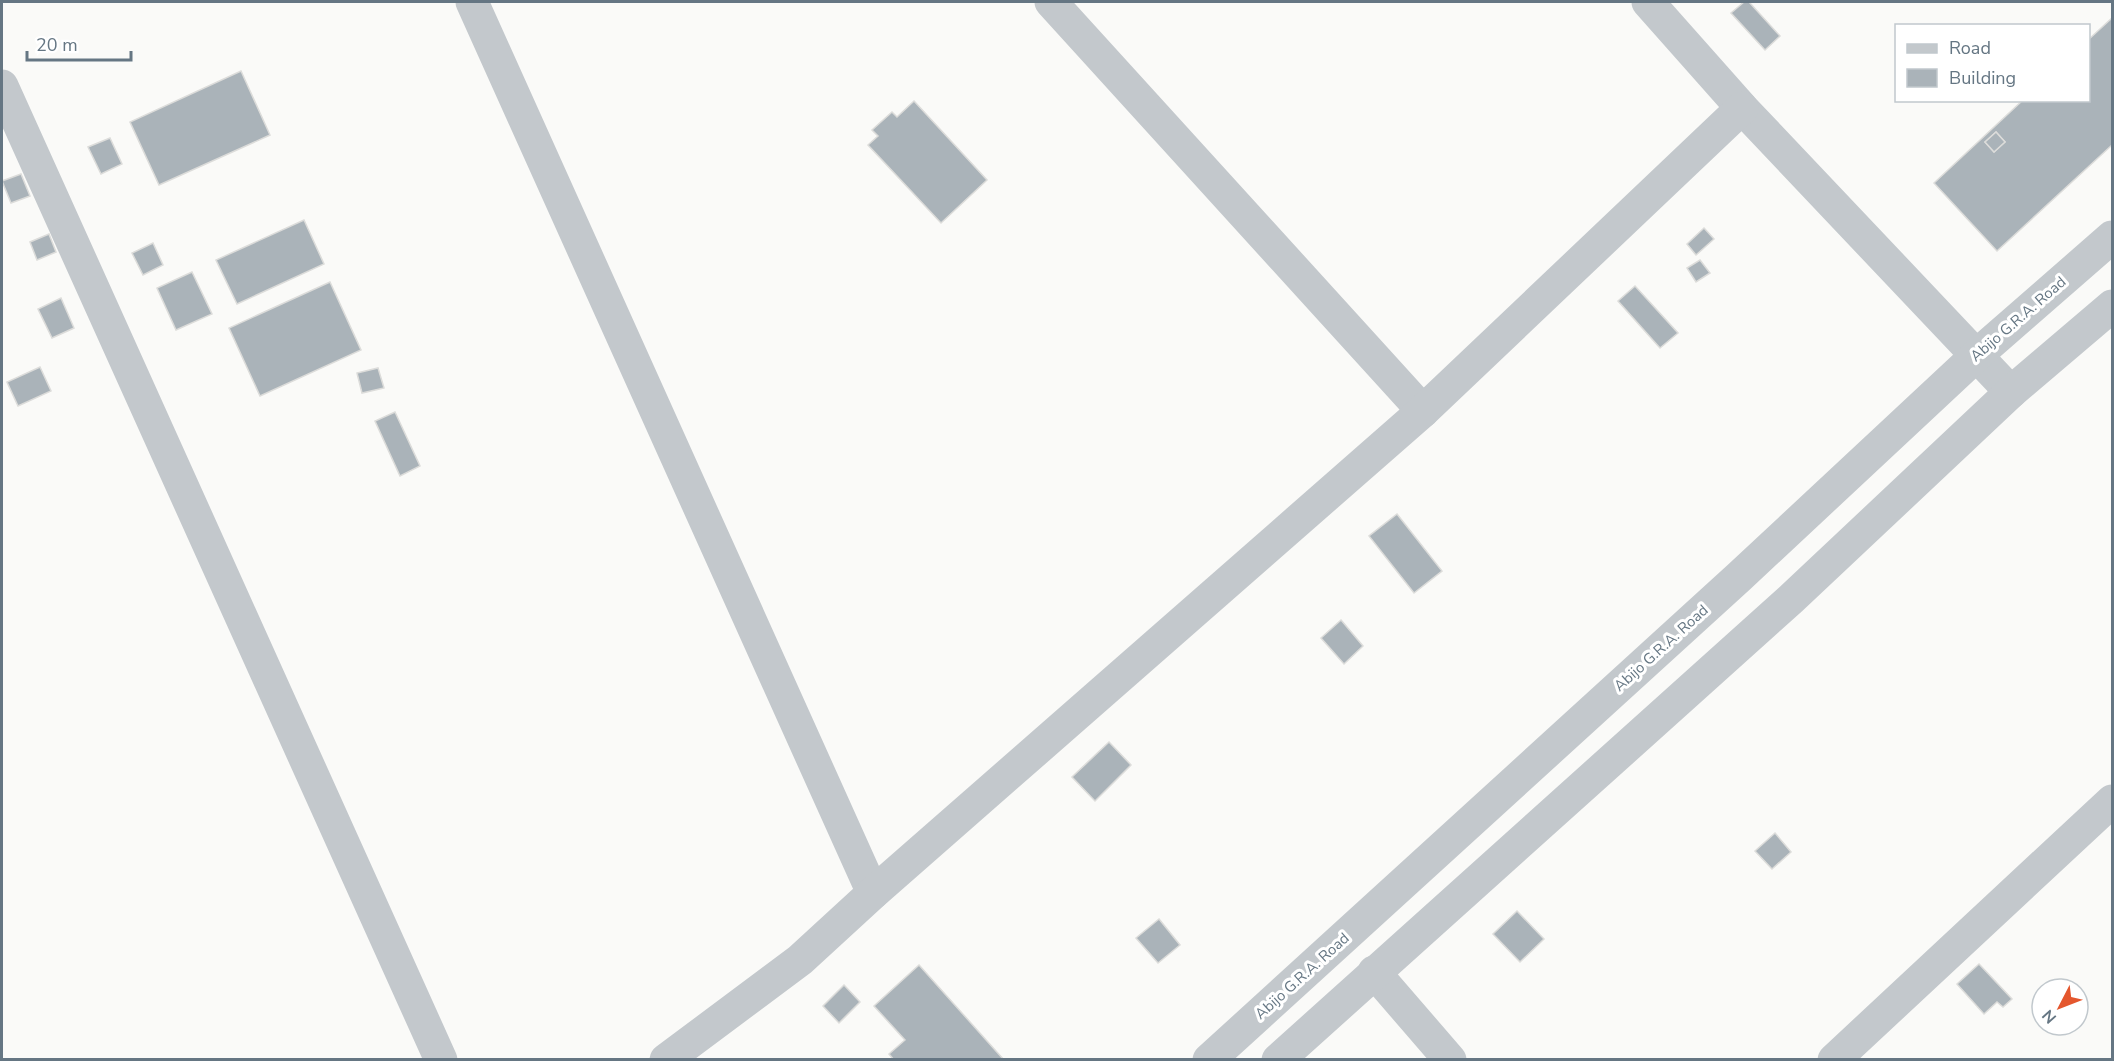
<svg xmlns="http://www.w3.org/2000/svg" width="2114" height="1061" viewBox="0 0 2114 1061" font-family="'Nunito Sans',sans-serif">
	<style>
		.building { fill: #aab3b9; stroke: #dcdcda; stroke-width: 1.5; fill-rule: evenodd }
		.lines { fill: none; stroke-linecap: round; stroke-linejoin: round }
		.minor { stroke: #c3c8cc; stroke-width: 33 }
		.labels { text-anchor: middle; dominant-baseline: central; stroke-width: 6; stroke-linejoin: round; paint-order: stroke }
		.street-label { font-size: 15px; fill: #657683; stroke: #fff }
	</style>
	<rect width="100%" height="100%" fill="#fafaf8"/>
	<g class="building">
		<path d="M1744,2h5l31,34 -15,14 -34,-37z"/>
		<path d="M2112,18v127l-115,106 -63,-68 89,-83h65v-60zM1996,132l9,10 -11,10 -9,-10z"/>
		<path d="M241,71l29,64 -111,50 -29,-63z"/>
		<path d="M914,101l73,79 -46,43 -73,-78 10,-9 -6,-6 20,-18 5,5z"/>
		<path d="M1996,132l9,10 -11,10 -9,-10z"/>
		<path d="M110,138l12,26 -21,10 -13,-27z"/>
		<path d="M21,174l9,22 -19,7 -9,-22z"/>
		<path d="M304,220l20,44 -87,40 -21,-44z"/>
		<path d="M1704,228l10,11 -18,16 -9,-11z"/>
		<path d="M49,234l7,18 -19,8 -7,-18z"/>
		<path d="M153,243l10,22 -20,10 -11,-22z"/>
		<path d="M1700,260l10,13 -14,9 -9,-14z"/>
		<path d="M192,272l20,42 -36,16 -19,-42z"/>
		<path d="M330,282l31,68 -101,46 -31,-68z"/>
		<path d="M1635,286l43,47 -18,15 -42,-47z"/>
		<path d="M61,298l13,30 -22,10 -14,-29z"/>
		<path d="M40,367l11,24 -33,15 -11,-24z"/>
		<path d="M378,368l6,20 -22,5 -5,-20z"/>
		<path d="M395,412l25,54 -20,10 -25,-55z"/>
		<path d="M1397,514l45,57 -28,22 -45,-57z"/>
		<path d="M1341,620l22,26 -19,18 -23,-26z"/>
		<path d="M1109,742l22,23 -36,36 -23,-24z"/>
		<path d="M1775,833l16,19 -19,17 -17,-18z"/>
		<path d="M1517,911l27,28 -24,23 -27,-28z"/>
		<path d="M1159,919l21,26 -22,18 -22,-25z"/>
		<path d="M1979,964l33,35 -9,8 -6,-5 -13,12 -27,-30z"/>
		<path d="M919,965l85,95h-110l-5,-6 16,-14 -31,-34z"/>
		<path d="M844,985l16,17 -21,21 -16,-17z"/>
	</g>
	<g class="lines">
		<g class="minor">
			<path d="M472,2l401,891"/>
			<path d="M1051,2l372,409"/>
			<path d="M1648,2l94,106 269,284"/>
			<path d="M2,86l439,974"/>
			<path d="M1374,972l76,88"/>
			<path d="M666,1060l134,-100 73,-67 550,-482 319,-303"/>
			<path d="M1209,1060l530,-483 239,-223 134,-117"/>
			<path d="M1278,1060l513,-461 220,-207 101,-86"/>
			<path d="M1834,1060l278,-259"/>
		</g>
	</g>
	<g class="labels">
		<g class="street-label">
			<text transform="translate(2018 319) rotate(-41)">Abijo G.R.A. Road</text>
			<text transform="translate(1661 648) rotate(-42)">Abijo G.R.A. Road</text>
			<text transform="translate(1302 976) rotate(-42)">Abijo G.R.A. Road</text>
		</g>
	</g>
	<rect width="2114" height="1061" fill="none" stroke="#657683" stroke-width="6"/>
	<rect x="1895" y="24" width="195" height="78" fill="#ffffff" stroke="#c1c8cd" stroke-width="1.5"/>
	<rect x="1907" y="44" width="30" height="9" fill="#c3c8cc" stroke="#c1c8cd" stroke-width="1.5"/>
	<text x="1949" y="54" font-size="18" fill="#657683">Road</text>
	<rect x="1907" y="69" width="30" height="18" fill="#aab3b9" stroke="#c1c8cd" stroke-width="1.5"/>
	<text x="1949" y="84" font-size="18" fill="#657683">Building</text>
	<g transform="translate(2060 1007) rotate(228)"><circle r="28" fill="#ffffff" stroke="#c1c8cd" stroke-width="1.5"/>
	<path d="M0-4.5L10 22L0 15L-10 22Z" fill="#e4572e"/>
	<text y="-9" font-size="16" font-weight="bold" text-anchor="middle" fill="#657683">N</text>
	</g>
	<path d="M27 51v9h104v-9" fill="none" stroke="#657683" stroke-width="3"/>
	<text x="36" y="51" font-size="18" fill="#657683" stroke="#ffffff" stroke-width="4.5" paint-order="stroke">20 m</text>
</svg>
